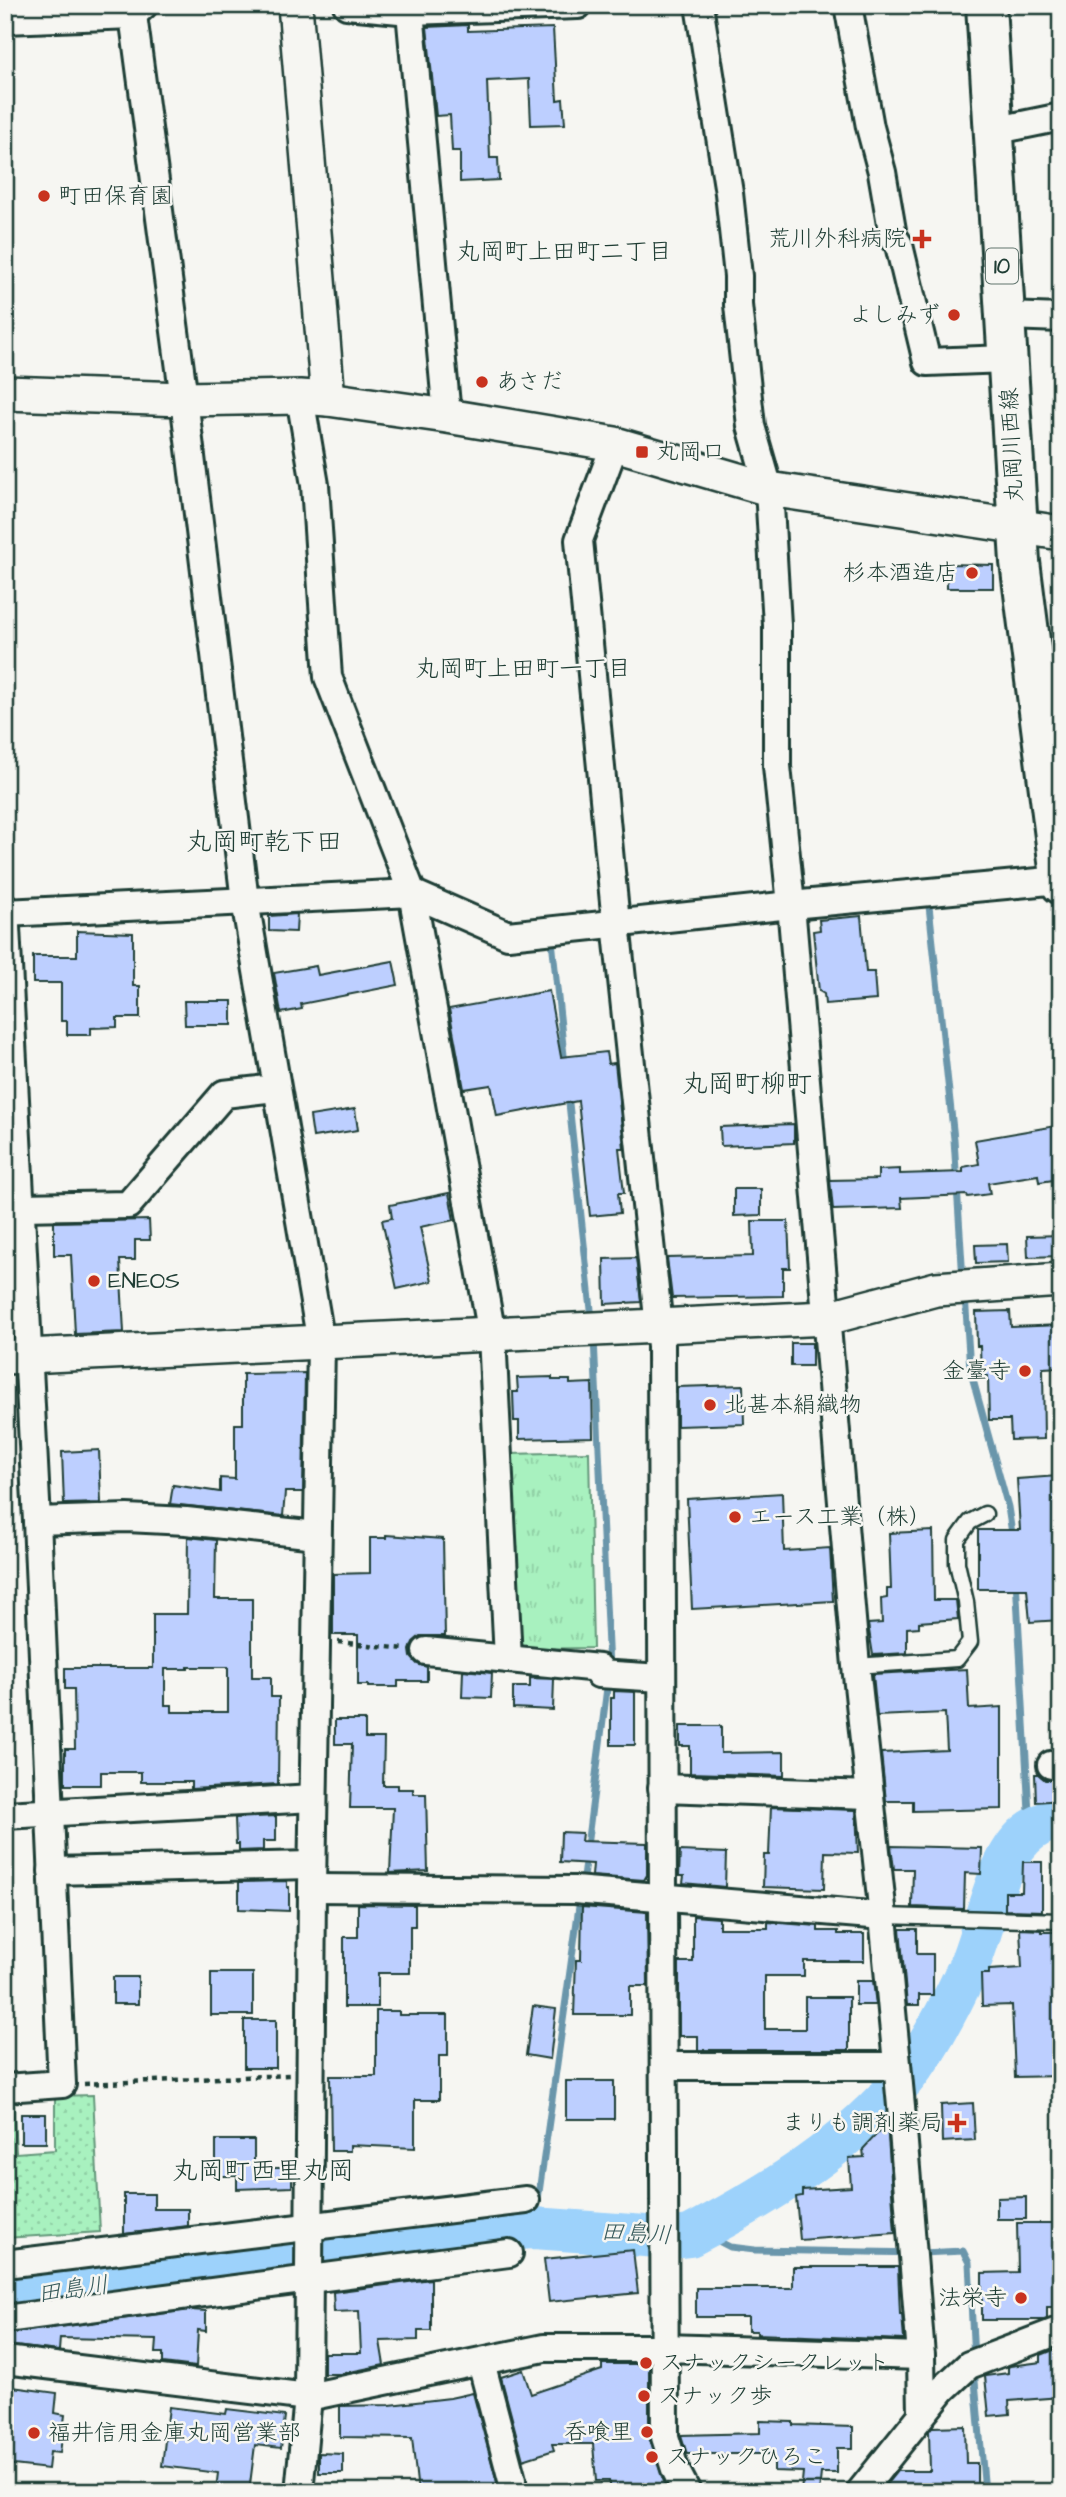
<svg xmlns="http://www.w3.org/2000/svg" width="1066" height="2497" viewBox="0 0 1066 2497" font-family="'Architects Daughter','Klee One',sans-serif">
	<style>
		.grass { fill: url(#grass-dots); stroke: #64977a; stroke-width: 2 }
		.park { fill: url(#park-tufts); stroke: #64977a; stroke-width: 2 }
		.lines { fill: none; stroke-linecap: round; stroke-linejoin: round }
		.stream { stroke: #6b96ab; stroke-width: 7 }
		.river { stroke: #9dd2fb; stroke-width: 42 }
		.building { fill: #bdcfff; stroke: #1f3d34; stroke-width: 2; fill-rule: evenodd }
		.service-casing { stroke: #1f3d34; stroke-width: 19 }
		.minor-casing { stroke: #1f3d34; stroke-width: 32 }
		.tertiary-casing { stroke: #1f3d34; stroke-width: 38 }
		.primary-casing { stroke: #1f3d34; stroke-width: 44 }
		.path { stroke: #1f3d34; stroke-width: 4.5; stroke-dasharray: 5 5; stroke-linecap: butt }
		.service { stroke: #f6f6f2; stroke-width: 14 }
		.minor { stroke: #f6f6f2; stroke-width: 26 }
		.tertiary { stroke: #f6f6f2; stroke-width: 33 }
		.primary { stroke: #f6f6f2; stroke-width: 38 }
		.poi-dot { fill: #c8321e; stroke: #f6f6f2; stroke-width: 2.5 }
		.labels { text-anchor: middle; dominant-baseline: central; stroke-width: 5; stroke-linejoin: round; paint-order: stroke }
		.shield { fill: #f6f6f2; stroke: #60746d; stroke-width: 2 }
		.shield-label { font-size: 21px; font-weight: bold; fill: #1f3d34 }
		.poi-label { font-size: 23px; fill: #1f3d34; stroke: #f6f6f2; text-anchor: start }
		.street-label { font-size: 23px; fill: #1f3d34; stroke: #f6f6f2 }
		.neighbourhood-label { font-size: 24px; fill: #1f3d34; stroke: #f6f6f2 }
		.water-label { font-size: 24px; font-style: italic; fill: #385b5c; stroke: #f6f6f2 }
		.quarter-label { font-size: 26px; fill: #1f3d34; stroke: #f6f6f2 }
	</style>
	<defs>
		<pattern id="grass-dots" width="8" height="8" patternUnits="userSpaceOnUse" patternTransform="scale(1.75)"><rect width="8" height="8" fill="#a8f1bf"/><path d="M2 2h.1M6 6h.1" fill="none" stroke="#90d0a5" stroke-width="1.8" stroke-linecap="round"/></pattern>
		<pattern id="park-tufts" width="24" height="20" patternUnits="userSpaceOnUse" patternTransform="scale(1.75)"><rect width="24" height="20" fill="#a8f1bf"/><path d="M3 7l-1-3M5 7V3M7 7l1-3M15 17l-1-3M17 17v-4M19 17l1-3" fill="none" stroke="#90d0a5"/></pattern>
	</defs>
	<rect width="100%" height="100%" fill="#f6f6f2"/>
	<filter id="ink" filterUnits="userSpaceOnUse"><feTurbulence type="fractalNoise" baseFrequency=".0143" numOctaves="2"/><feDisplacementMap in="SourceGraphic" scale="14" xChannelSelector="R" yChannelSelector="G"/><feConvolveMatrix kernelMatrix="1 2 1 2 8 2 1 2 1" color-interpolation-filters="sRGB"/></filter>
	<g filter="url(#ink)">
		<path class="grass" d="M93,2095l7,137 -95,6v-140h8l3,55 39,-3v-54z"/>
		<path class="park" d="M589,1452l4,196 -72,1 -11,-195z"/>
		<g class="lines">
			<g class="stream">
				<path d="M935,901l-6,5 25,233 9,141"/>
				<path d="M552,940l13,125"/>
				<path d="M568,1094l24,225"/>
				<path d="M965,1295l5,74 38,138 5,33"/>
				<path d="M594,1338l15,330"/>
				<path d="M1016,1579l14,251"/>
				<path d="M534,2228l49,-350 25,-198"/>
				<path d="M699,2231l31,16 25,3 167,3 41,-2 6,12 5,96"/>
				<path d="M974,2370l11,122"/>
			</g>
			<path class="river" d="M5,2300l513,-71 16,-1 139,10 17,-2c80,-42 159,-90 217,-161 25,-32 44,-70 61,-107 18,-39 27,-113 64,-138 9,-6 19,-10 29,-14"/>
		</g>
		<g class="building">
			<path d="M468,25v6l85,-3 4,72 6,-1 2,25 -34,1 -2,-46 -42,2 3,77h8l1,22 -39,2v-31h-8l-2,-36 -14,1 -9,-89z"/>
			<path d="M947,564l46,1v23h-46z"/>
			<path d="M297,914l-1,18 -27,-1v-15z"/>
			<path d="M861,916l5,56h8l2,28 -51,4 -1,-10 -5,-3 -6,-60 7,-1 -1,-10z"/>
			<path d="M77,931l56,2v53h7v32h-23v9l-26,1v7h-24v-14h-6v-38h-28v-27h44z"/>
			<path d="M393,961l5,24 -97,19 1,5 -21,4 -7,-40 42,-7 2,9z"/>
			<path d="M549,991l12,66 45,-5 2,12 7,-1 9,85h-5l5,45h-6l2,20 -30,3 -12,-115 -81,15 -6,-31 -27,4 -15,-80z"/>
			<path d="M184,1001h48v24h-47z"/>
			<path d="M355,1109l3,21 -45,7 -3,-21z"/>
			<path d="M794,1124v19l-73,3 -1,-19z"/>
			<path d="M1056,1126l5,33v20l-22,3 -1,-7 -50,8 2,11 -22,3 -1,-2 -66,3 1,10 -69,2 -3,-30 48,-1v-9l22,-1v5l63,-2v-5l16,-3 -4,-24z"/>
			<path d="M734,1189h27v26l-27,1z"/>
			<path d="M449,1193l5,27 -34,7 12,54 -35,8 -15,-69 10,-2 -2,-13z"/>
			<path d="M149,1220l1,20h-15v20h-15l4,72 -49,2 -4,-79h-17v-33z"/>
			<path d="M752,1221h36l2,47h-7v28l-111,2 -5,-40 86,-2z"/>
			<path d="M1061,1235v21l-33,1 -1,-21z"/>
			<path d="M1007,1244l1,18 -32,1 -1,-18z"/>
			<path d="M636,1258l5,44 -36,2 -1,-45z"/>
			<path d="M1010,1311l1,16 50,-2v42l-18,1 1,71 -33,1 -1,-20h-21l-1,-44h-7l-1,-30h-3l-1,-34z"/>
			<rect x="791" y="1343" width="21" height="23"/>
			<path d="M305,1373l-2,119h-18l-2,24 -113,-12 3,-19 47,7v-14l15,1v-55h8v-50z"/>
			<path d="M552,1377v3h18v4l22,-1 1,54 -74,2v-18h-5l-1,-29h5l-1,-14z"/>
			<path d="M743,1385l1,39 -67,2v-39z"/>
			<path d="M99,1450l2,53 -37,1 -2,-52z"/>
			<path d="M1058,1476l3,144 -31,2 -3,-33h-49v-59h42l-3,-51z"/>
			<path d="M782,1493l2,58 46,-3 3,53 -141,8 -5,-110z"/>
			<path d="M933,1531l1,69h22l2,19 -39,3v5l-12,1v25l-34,2 -5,-31 14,-1 -1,-24 6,-1v-9h4l-2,-56z"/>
			<path d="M386,1535l57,4 2,97h-25l-7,6 -3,8 1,7 6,7 10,3v14h-29v6h-30v-2h-10v-50h-25v-61l37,-1v-35h16z"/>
			<path d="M188,1537l28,3 -1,59h37v78h19v20h8l-1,87 -87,5v-7h-50v-10h-40v13h-36v-36h10l-1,-60h-9v-21h88v-54h34zM188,1667h40v45h-56v-7h-7v-36h23z"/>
			<path d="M967,1669l2,40 33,-2v102l-89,2v-10h-27l-5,-48 66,-3 -2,-37 -68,3 -4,-42z"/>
			<path d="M463,1670l29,3 -1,25 -29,-1z"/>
			<path d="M530,1678l24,1 -1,31 -40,-2v-21h17z"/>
			<path d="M614,1691l21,1v53h-24v-47h3z"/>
			<path d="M335,1720h30v18h19l-1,47h15v4h15v5h13l2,77 -38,2 3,-65h-43l2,-64h-17z"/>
			<path d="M680,1726h41v27l63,-1v24l-94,-3v-27h-10z"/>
			<path d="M1035,1774h3l7,6h16v20l-25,2z"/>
			<path d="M771,1807l85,3 2,43 -33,-1 -1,37 -61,-2 1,-32h5z"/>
			<path d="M276,1816v25h-13v9l-24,1v-7h-3l-1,-26z"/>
			<path d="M561,1832l21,1 -1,8 66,2v32l-3,5 -52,-4 1,-12 -33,-2z"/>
			<path d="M891,1846l91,2 -1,26 -16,-1 -1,36 -52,-2 1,-38h-19z"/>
			<path d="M680,1851l46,2 -1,34 -42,-4 1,-7h-5z"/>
			<path d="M1023,1862h19v49l-37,-1v-18h17z"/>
			<path d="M287,1881v6h2v24l-50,-2v-27z"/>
			<path d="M358,1904l57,1v21h-5v47h-32v34h-34v-70h14z"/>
			<path d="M582,1907l65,5 1,74h-18v29h-56l2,-55h5z"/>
			<path d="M693,1916l26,2v10h49v-6l50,4v5h20v3h26v27h-60v15h-39v53h40v-32h44v53h-151v-14h-19v-74h14z"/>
			<path d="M900,1929h17v25h16v41h-14v10h-12z"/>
			<path d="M1020,1929l22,1v2h19v144l-46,1 -3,-72 -30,1 -1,-32h8v-4l33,-2z"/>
			<rect x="211" y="1973" width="42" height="42"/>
			<rect x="113" y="1977" width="25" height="27"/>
			<path d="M856,1981h17l3,24h-20z"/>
			<path d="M533,2006l23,3 -6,50 -24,-4z"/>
			<path d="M376,2011h23v4h49v41h-9v44h-24v48l-65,-3v6h-19l-1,-75h46z"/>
			<rect x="244" y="2020" width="32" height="48"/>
			<rect x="566" y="2081" width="48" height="38"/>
			<path d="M973,2103l2,37 -33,2 -1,-37z"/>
			<rect x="21" y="2114" width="25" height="29"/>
			<path d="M887,2123l8,110 -95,7 -4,-43 6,-1v-6l49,-3 -2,-29 15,-1 -1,-8z"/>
			<path d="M216,2140h38v26h4v2h34v19l-55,2v-13h-21z"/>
			<path d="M124,2194h30v15h34v17l-64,8z"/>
			<path d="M1026,2197v22h-29v-21z"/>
			<path d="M1017,2223h44v54h-8v30h-6v12l-3,1h-62v-47l36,-1z"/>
			<path d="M633,2250l5,43 -89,9 -5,-43z"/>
			<path d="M793,2267h105l2,47h2l2,26 -147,-6v-3h-9v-14h-52v-29h97z"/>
			<path d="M431,2279v52h-13v9l-38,1 4,24 -44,9h-16v-21h37l-2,-42 -25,1 -1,-20z"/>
			<path d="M191,2310l15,1v20l-8,-1 -2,37 -33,-4v-10h-7l1,-13 -97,-2 -1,13 -54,-6v-11z"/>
			<path d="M1061,2347v50l-52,4 1,13 -21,2 -4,-40 23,-3v-6l2,-1 31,-4v-7z"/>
			<path d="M602,2364h47v73l15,45 1,10h-56v-11h-13l-3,-37h-41l2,6 -31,10 -22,-83 22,-7 8,24 71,-24z"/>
			<path d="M5,2386l52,7 -2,20 10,2 -5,38 -10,-1 -2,17 -43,-5z"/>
			<path d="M473,2393l25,93 -25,6h-55l-6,-54 -72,-1v-31l50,-1 60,-7z"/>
			<path d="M169,2407l57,7 1,-5 58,7 -4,32 -26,-3 -6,47 -33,-3 2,-16 -56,-7z"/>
			<path d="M760,2421l33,1v3l60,2v21h-16v25h-16l-2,19h-18l2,-20 -29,-1v-17h-87l-6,-19 79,-2z"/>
			<path d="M965,2426l1,37h11v29h-97l17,-21h33l-1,-40 3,-4z"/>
			<path d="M319,2453l24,1v19h-24z"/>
		</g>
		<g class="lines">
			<defs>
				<g id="service">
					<path d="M856,1666l101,-7 13,-17 -4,-40 -9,-39v-23l13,-18 15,-8"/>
					<path d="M883,1916l178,5"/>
				</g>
				<g id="minor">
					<path d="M347,5l63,6 168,-6"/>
					<path d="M699,5l30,188 9,83v29l13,121 18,63 8,136v141l14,139 65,761 27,250 18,190 20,250 1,58"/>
					<path d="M848,5l22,122 12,45 11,64 6,9 28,117 80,-3"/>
					<path d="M410,11l37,405"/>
					<path d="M133,15l51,384 61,502 76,442 -9,545 -4,509 -9,95"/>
					<path d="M5,20l128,-5 11,-10"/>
					<path d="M993,131l68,-14"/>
					<path d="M1005,316l56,2"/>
					<path d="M300,397l15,88 13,192 84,216 80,442 16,324"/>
					<path d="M615,444l-36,96 37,383 45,423 4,1091 10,32 12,23"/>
					<path d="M5,908l32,613 25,563 -57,4"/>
					<path d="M5,913l407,-20 96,42 283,-30 269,-25"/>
					<path d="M20,1207l108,-2 96,-111 51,-6"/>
					<path d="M37,1521l90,-3 59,3 131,14"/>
					<path d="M426,1651l173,17v6l62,4"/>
					<path d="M1051,1765l10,-1"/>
					<path d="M662,1788l208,7"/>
					<path d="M5,1815l308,-17"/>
					<path d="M52,1871l260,-6"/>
					<path d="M312,1888l262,2 309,26"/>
					<path d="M664,2066h232"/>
					<path d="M5,2264l521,-64"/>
					<path d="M5,2319l504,-66"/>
					<path d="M5,2360l303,37 236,-49h120l257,8"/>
					<path d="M481,2362l31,118"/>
					<path d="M860,2492l82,-102 27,-25 92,-35"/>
				</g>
				<g id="tertiary">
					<path d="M295,5l33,394"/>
					<path d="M5,393l179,6 116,-2 28,2 119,17 168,28 154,45 292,44"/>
					<path d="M5,1357l822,-39 109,-29 125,-9"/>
				</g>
				<path id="primary" d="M986,5l34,557 41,322"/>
			</defs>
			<use href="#service" class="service-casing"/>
			<use href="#minor" class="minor-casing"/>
			<use href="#tertiary" class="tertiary-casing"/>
			<use href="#primary" class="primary-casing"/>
			<g class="path">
				<path d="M338,1642l68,7"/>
				<path d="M84,2084l205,-9"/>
			</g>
			<use href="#service" class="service"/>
			<use href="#minor" class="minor"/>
			<use href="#tertiary" class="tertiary"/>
			<use href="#primary" class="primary"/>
		</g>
	</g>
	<g class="poi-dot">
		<circle cx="44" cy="196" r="7"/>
		<path d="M918.5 228.5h7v7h7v7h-7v7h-7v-7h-7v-7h7z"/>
		<circle cx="954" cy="315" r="7"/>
		<circle cx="482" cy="382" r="7"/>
		<rect x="635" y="445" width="14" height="14" rx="3.5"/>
		<circle cx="972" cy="573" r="7"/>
		<circle cx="94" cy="1281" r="7"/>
		<circle cx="1025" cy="1371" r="7"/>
		<circle cx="710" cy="1405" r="7"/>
		<circle cx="735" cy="1517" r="7"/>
		<path d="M953.5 2112.5h7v7h7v7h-7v7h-7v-7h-7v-7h7z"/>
		<circle cx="1021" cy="2298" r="7"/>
		<circle cx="646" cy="2363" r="7"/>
		<circle cx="644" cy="2396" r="7"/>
		<circle cx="647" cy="2432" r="7"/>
		<circle cx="34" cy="2433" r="7"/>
		<circle cx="652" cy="2457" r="7"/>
	</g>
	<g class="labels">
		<rect class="shield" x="986" y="248.5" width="32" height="35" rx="5"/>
		<g class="shield-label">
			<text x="1002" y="266">10</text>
		</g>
		<g class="poi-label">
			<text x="58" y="196">町田保育園</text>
			<text x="906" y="239" text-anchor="end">荒川外科病院</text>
			<text x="940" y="315" text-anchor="end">よしみず</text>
			<text x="496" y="382">あさだ</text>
			<text x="656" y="452">丸岡口</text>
			<text x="958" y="573" text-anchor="end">杉本酒造店</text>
			<text x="108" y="1281">ENEOS</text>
			<text x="1011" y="1371" text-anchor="end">金臺寺</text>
			<text x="724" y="1405">北甚本絹織物</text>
			<text x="749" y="1517">エース工業（株）</text>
			<text x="943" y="2123" text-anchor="end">まりも調剤薬局</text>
			<text x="1007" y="2298" text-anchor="end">法栄寺</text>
			<text x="660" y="2363">スナックシークレット</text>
			<text x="658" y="2396">スナック歩</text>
			<text x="633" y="2432" text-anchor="end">呑喰里</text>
			<text x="48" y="2433">福井信用金庫丸岡営業部</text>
			<text x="666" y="2457">スナックひろこ</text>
		</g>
		<g class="street-label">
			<text transform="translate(1012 445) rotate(-93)">丸岡川西線</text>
		</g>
		<g class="neighbourhood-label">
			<text x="564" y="252">丸岡町上田町二丁目</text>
			<text x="523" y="669">丸岡町上田町一丁目</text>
		</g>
		<g class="water-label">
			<text transform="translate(636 2234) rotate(3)">田島川</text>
			<text transform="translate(73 2290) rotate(-8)">田島川</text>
		</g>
		<g class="quarter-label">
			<text x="264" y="842">丸岡町乾下田</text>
			<text x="747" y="1084">丸岡町柳町</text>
			<text x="263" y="2171">丸岡町西里丸岡</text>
		</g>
	</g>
	<rect width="1066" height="2497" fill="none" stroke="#f6f6f2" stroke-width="28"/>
	<rect x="14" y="14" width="1038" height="2469" fill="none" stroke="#1f3d34" stroke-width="2.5" filter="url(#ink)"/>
</svg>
